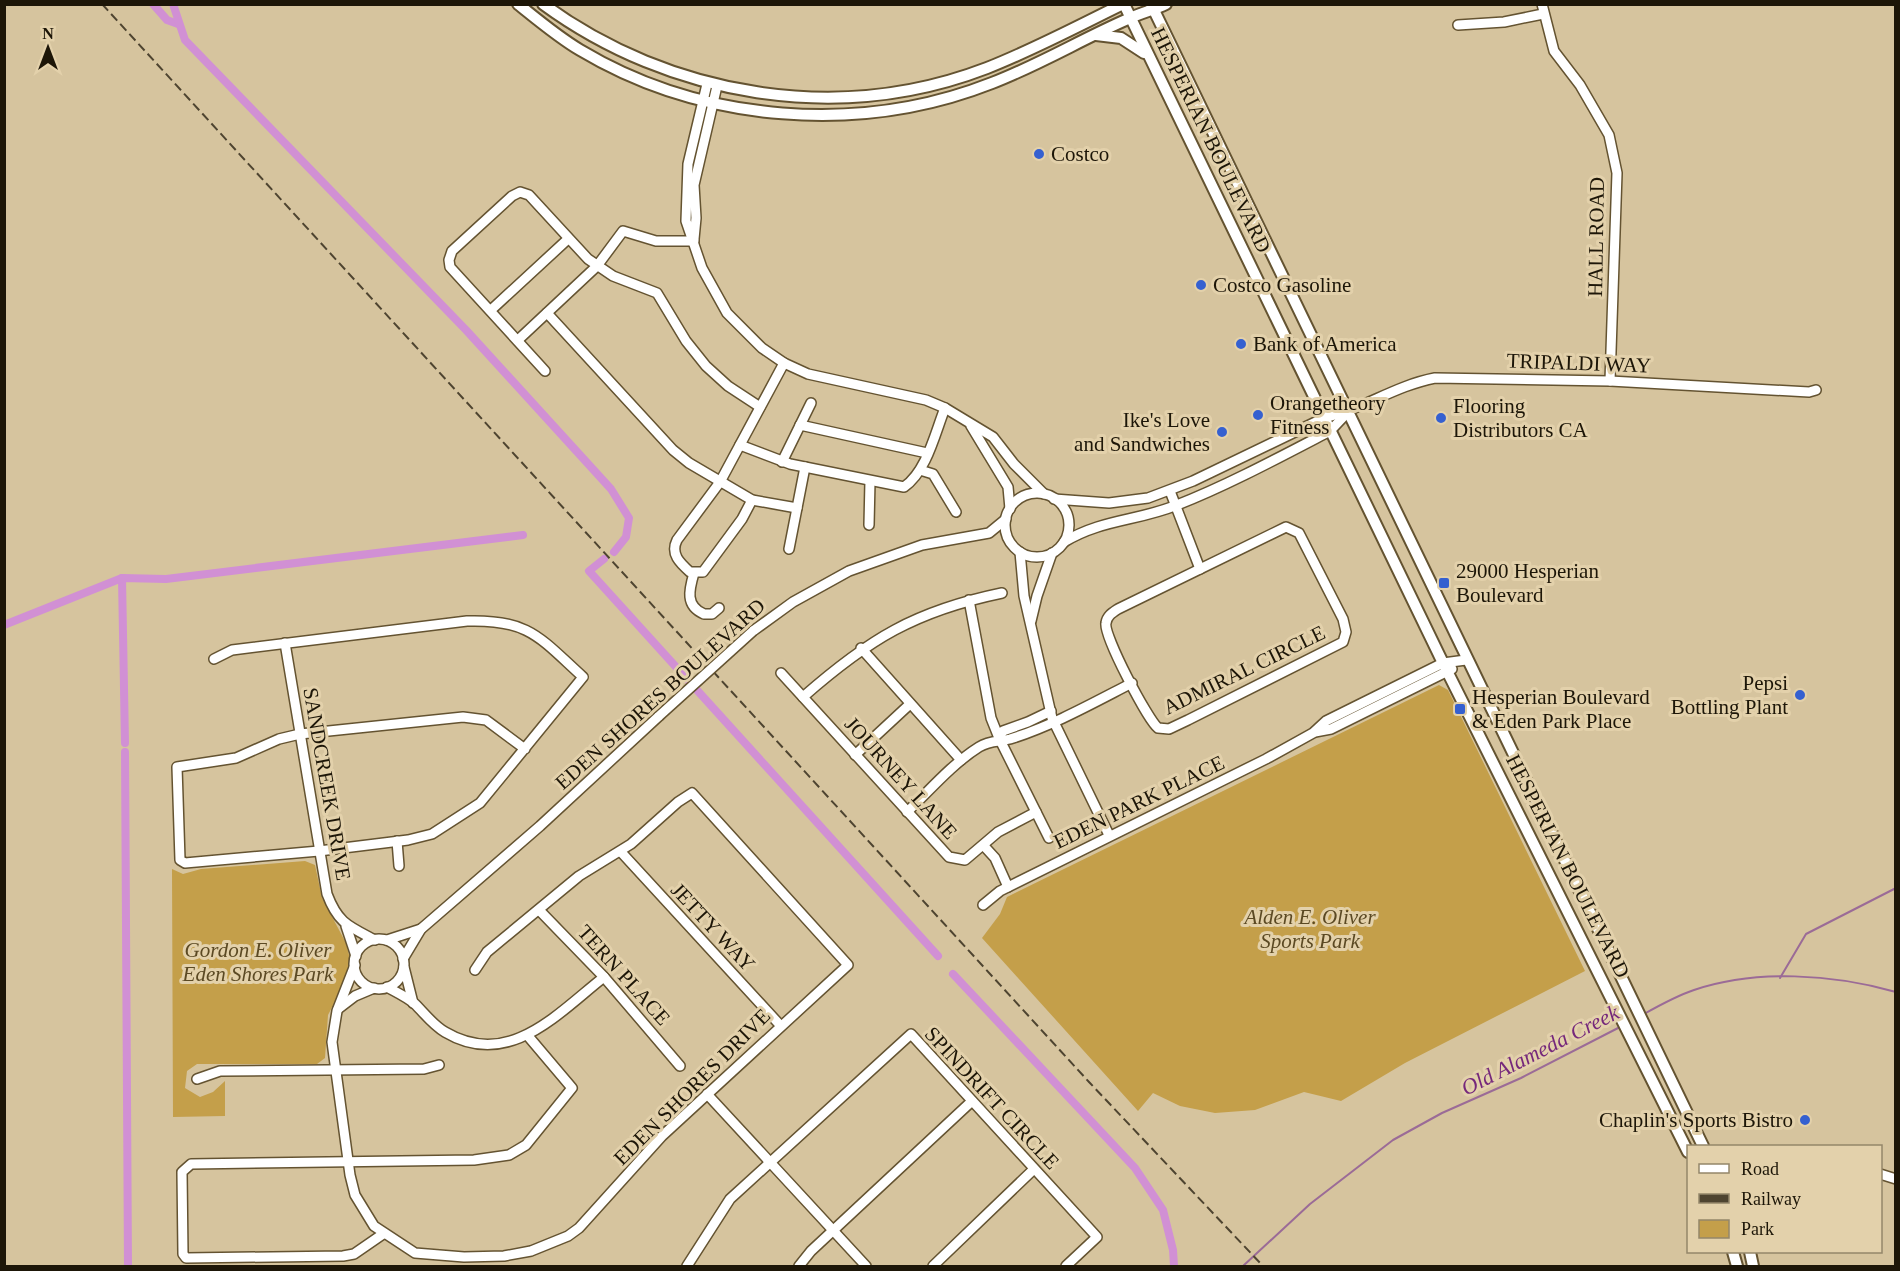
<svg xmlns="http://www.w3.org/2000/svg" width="1900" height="1271" viewBox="0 0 1900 1271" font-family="Georgia,serif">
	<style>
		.green { fill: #c49f4a }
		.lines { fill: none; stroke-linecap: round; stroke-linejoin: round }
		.stream { stroke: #9b6b97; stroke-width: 2 }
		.canal { stroke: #d190d4; stroke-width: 8 }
		.minor-casing { stroke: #645331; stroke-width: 12 }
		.major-casing { stroke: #645331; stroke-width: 14 }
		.minor { stroke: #fff; stroke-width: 9 }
		.major { stroke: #fff; stroke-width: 10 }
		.rail { stroke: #4e4430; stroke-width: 2; stroke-dasharray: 9 4.5; stroke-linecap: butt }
		.minor-bridge-casing { stroke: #645331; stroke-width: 12; stroke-linecap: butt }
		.minor-bridge { stroke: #fff; stroke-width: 9 }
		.poi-dot { fill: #3560d0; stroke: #e3d1ab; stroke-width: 2 }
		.labels { text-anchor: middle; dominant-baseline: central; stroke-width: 6; stroke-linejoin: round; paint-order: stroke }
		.street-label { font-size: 21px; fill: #1d1608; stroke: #e3d1ab }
		.poi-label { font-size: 21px; fill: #1d1608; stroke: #e3d1ab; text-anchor: start }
		.park-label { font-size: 21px; font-style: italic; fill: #5b4923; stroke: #e3d1ab }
		.water-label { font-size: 22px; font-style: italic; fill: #75287b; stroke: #e3d1ab }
	</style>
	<rect width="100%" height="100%" fill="#d6c49e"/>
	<g class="green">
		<path d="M1439,685l9,5 137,281 -180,92 -64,38 -37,-9 -49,18 -40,3 -35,-7 -27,-13 -15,18 -156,-173 18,-24 7,-17z"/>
		<path d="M305,861l10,4 7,33 24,45 4,16 -7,27 -15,29 -3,43 -8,6h-120l-10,7 -2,17 15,9 13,-5 12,-11v35l-52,1 -1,-248 11,5 18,-5z"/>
	</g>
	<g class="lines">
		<g class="stream">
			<path d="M1780,978l26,-44 90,-46"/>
			<path d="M1644,1014c16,-9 32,-18 50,-24 62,-21 139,-16 202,2"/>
			<path d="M1243,1266l67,-62 83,-64 49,-27 79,-35 99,-51"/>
		</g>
		<g class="canal">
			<path d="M153,4l14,16 11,4"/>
			<path d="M173,4l12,36 281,290 145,159 18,29 -3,19 -12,15"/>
			<path d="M604,559l-15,12 349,385"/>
			<path d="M122,578l3,165"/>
			<path d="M4,625l118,-47 44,1 357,-44"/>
			<path d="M125,752l3,514"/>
			<path d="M953,974l182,194 28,42 10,40 1,16"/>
		</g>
		<defs>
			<g id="minor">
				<path d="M1542,4l12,47 26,34 29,50 8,38 -7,208"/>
				<path d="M1458,25l46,-3 39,-8"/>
				<path d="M707,84l-19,80 -2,57 16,47 25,45 35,35 22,15 24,11 118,26 19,8 48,29 21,27 30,30"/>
				<path d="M694,239l2,-21 -2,-33 23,-99"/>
				<path d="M491,310l77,-71"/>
				<path d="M547,313l126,137 16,13 63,37 45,8"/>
				<path d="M518,340l79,-74 26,-35 33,10h38"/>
				<path d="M545,371l-95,-104 -1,-7 3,-9 60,-55 8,-4 9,3 59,64 25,17 44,17 29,48 20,25 22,20 32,21"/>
				<path d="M800,425l127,28"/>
				<path d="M971,426l37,61 2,22"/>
				<path d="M740,445l50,19 114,23c23,-16 31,-54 41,-79"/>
				<path d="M782,462l29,-59"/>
				<path d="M920,470l13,4 23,38"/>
				<path d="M1170,491l30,78"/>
				<circle cx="1037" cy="525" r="32"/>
				<path d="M1054,499l55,4 39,-5 45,-17 131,-63c40,-9 70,-32 111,-40l175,3 199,11 7,-2"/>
				<path d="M752,500l-10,19 -39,53h-13c-10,-9 -20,-18 -13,-32l43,-58 64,-119"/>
				<path d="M869,525l1,-44"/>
				<path d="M1286,527l13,6 44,86 3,13 -3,10 -155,78 -19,9 -11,-1c-10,-8 -55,-93 -52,-105 1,-7 6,-10 12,-14z"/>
				<path d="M1064,542c38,-23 74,-21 113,-37 49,-19 105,-49 153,-74l18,-19"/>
				<path d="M789,549l16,-82"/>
				<path d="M1020,552l4,44 28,122 57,117"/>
				<path d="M694,573c-5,17 -9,33 10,41h8l7,-6"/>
				<path d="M969,600l22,118 8,20 50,100"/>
				<path d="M1031,621l6,-25 15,-43"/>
				<path d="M753,631l40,-29 56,-31 73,-26 67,-12 17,-14"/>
				<path d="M285,643l42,251c11,29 21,32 48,46"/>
				<path d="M861,648l100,112"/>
				<path d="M214,659l18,-9 235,-29c62,-2 73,17 116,56l-103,126 -48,31 -24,6 -89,11 -134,12 -5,-3 -3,-93 59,-9 43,-19 21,-5 163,-17 23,3 39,29"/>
				<path d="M781,673l168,184 16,3 33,-28 38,-20"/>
				<path d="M803,697c66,-58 112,-86 199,-104"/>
				<path d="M1315,732l16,-3 121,-60"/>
				<path d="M999,738l4,-7 25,-9 23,-11"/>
				<path d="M855,755l55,-51"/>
				<path d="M907,812c23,-22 45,-48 72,-65 11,-7 20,-5 31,-8 42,-13 83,-36 122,-56"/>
				<path d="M397,841l2,25"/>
				<path d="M984,846l11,12 13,29"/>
				<path d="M621,852l159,173"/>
				<path d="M983,905l17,-14 266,-132 47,-26 13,-12 117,-58 23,-3"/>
				<path d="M539,910l65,67 76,89"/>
				<path d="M346,926l10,30"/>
				<circle cx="379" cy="964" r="25"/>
				<path d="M387,940l34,-11"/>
				<path d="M403,959l18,-30 119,-103 119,-110"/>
				<path d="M355,965l-18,46 -5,31 18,133 5,20 19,31 41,27 49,4 40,-1 27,-5 37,-15 11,-8 83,-92 186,-171 -156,-172 -14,9 -47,42 -52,32 -92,76 -12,18"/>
				<path d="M404,967l9,36"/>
				<path d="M387,987c9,5 20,10 28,17 10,10 18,21 30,28 64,38 113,-19 159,-55"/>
				<path d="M338,1009l17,-13 19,-8"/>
				<path d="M197,1079l23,-8 204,-2 15,-4"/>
				<path d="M707,1094l159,172"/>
				<path d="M1880,1174l16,5"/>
				<path d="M383,1234l-29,20 -11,2 -157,2 -3,-4 -1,-82 9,-8 283,-4 35,-5 17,-10 46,-57 -44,-52"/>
				<path d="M687,1266l43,-67 181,-165 186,203 -31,29"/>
				<path d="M799,1266l12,-15 161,-150"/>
				<path d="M933,1266l101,-97"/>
			</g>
			<g id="major">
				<path d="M518,4c20,16 40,33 62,46 122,73 280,85 412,33 47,-18 90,-44 136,-64 12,-6 26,-9 38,-15"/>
				<path d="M543,4c127,93 296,121 444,64 46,-18 91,-42 136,-64"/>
				<path d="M1124,4l319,659 245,489"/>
				<path d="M1151,4l552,1142"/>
				<path d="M1096,35l25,3 23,15"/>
				<path d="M1733,1252l4,14"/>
				<path d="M1750,1252l3,14"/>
			</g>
		</defs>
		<use href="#minor" class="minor-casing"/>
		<use href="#major" class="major-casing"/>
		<use href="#minor" class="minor"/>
		<use href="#major" class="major"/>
		<path class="rail" d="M102,4l987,1078 174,184"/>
		<defs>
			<path id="minor-bridge" d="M659,716l94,-85"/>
		</defs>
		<use href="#minor-bridge" class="minor-bridge-casing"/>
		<use href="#minor-bridge" class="minor-bridge"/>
	</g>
	<g class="poi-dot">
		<circle cx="1039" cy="154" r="6"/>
		<circle cx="1201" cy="285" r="6"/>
		<circle cx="1241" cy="344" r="6"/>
		<circle cx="1258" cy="415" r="6"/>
		<circle cx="1441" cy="418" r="6"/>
		<circle cx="1222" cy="432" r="6"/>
		<rect x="1438" y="577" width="12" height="12" rx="3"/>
		<circle cx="1800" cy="695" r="6"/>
		<rect x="1454" y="703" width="12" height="12" rx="3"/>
		<circle cx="1805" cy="1120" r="6"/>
	</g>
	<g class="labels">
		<g class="street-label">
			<text transform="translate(1211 140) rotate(64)">HESPERIAN BOULEVARD</text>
			<text transform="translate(1596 237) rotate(-89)">HALL ROAD</text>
			<text transform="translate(1579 363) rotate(2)">TRIPALDI WAY</text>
			<text transform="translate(1244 670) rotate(-26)">ADMIRAL CIRCLE</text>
			<text transform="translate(660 694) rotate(-42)">EDEN SHORES BOULEVARD</text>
			<text transform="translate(901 778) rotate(48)">JOURNEY LANE</text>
			<text transform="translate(327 784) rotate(80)">SANDCREEK DRIVE</text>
			<text transform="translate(1139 802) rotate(-26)">EDEN PARK PLACE</text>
			<text transform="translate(1568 866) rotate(63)">HESPERIAN BOULEVARD</text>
			<text transform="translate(713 927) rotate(47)">JETTY WAY</text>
			<text transform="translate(624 975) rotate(48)">TERN PLACE</text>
			<text transform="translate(692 1087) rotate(-45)">EDEN SHORES DRIVE</text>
			<text transform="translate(992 1098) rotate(47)">SPINDRIFT CIRCLE</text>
		</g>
		<g class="poi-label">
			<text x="1051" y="154">Costco</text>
			<text x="1213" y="285">Costco Gasoline</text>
			<text x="1253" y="344">Bank of America</text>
			<text x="1270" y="403">Orangetheory<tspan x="1270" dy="24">Fitness</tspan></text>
			<text x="1453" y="406">Flooring<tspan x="1453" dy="24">Distributors CA</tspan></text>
			<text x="1210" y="420" text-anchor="end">Ike's Love<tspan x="1210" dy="24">and Sandwiches</tspan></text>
			<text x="1456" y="571">29000 Hesperian<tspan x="1456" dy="24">Boulevard</tspan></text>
			<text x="1788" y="683" text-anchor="end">Pepsi<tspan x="1788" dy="24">Bottling Plant</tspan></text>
			<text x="1472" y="697">Hesperian Boulevard<tspan x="1472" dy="24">&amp; Eden Park Place</tspan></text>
			<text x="1793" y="1120" text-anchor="end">Chaplin's Sports Bistro</text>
		</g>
		<g class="park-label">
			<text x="1310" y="917">Alden E. Oliver<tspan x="1310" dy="24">Sports Park</tspan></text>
			<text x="258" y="950">Gordon E. Oliver<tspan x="258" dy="24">Eden Shores Park</tspan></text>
		</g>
		<g class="water-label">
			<text transform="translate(1540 1050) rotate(-27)">Old Alameda Creek</text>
		</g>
	</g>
	<rect width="1900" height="1271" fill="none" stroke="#1d1608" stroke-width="12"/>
	<rect x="1687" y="1145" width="195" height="108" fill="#e3d1ab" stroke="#94866a" stroke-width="1.5"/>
	<rect x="1699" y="1164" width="30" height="9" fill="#ffffff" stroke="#94866a" stroke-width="1.5"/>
	<text x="1741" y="1175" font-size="18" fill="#1d1608">Road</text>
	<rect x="1699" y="1194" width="30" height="9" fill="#4e4430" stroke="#94866a" stroke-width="1.5"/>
	<text x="1741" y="1205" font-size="18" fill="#1d1608">Railway</text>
	<rect x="1699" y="1220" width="30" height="18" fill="#c49f4a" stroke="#94866a" stroke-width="1.5"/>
	<text x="1741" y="1235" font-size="18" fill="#1d1608">Park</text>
	<g transform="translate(48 48)" stroke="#e3d1ab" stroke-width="4.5" paint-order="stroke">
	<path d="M0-4.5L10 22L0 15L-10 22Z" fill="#1d1608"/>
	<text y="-9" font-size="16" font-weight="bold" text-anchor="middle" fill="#1d1608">N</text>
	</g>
</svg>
